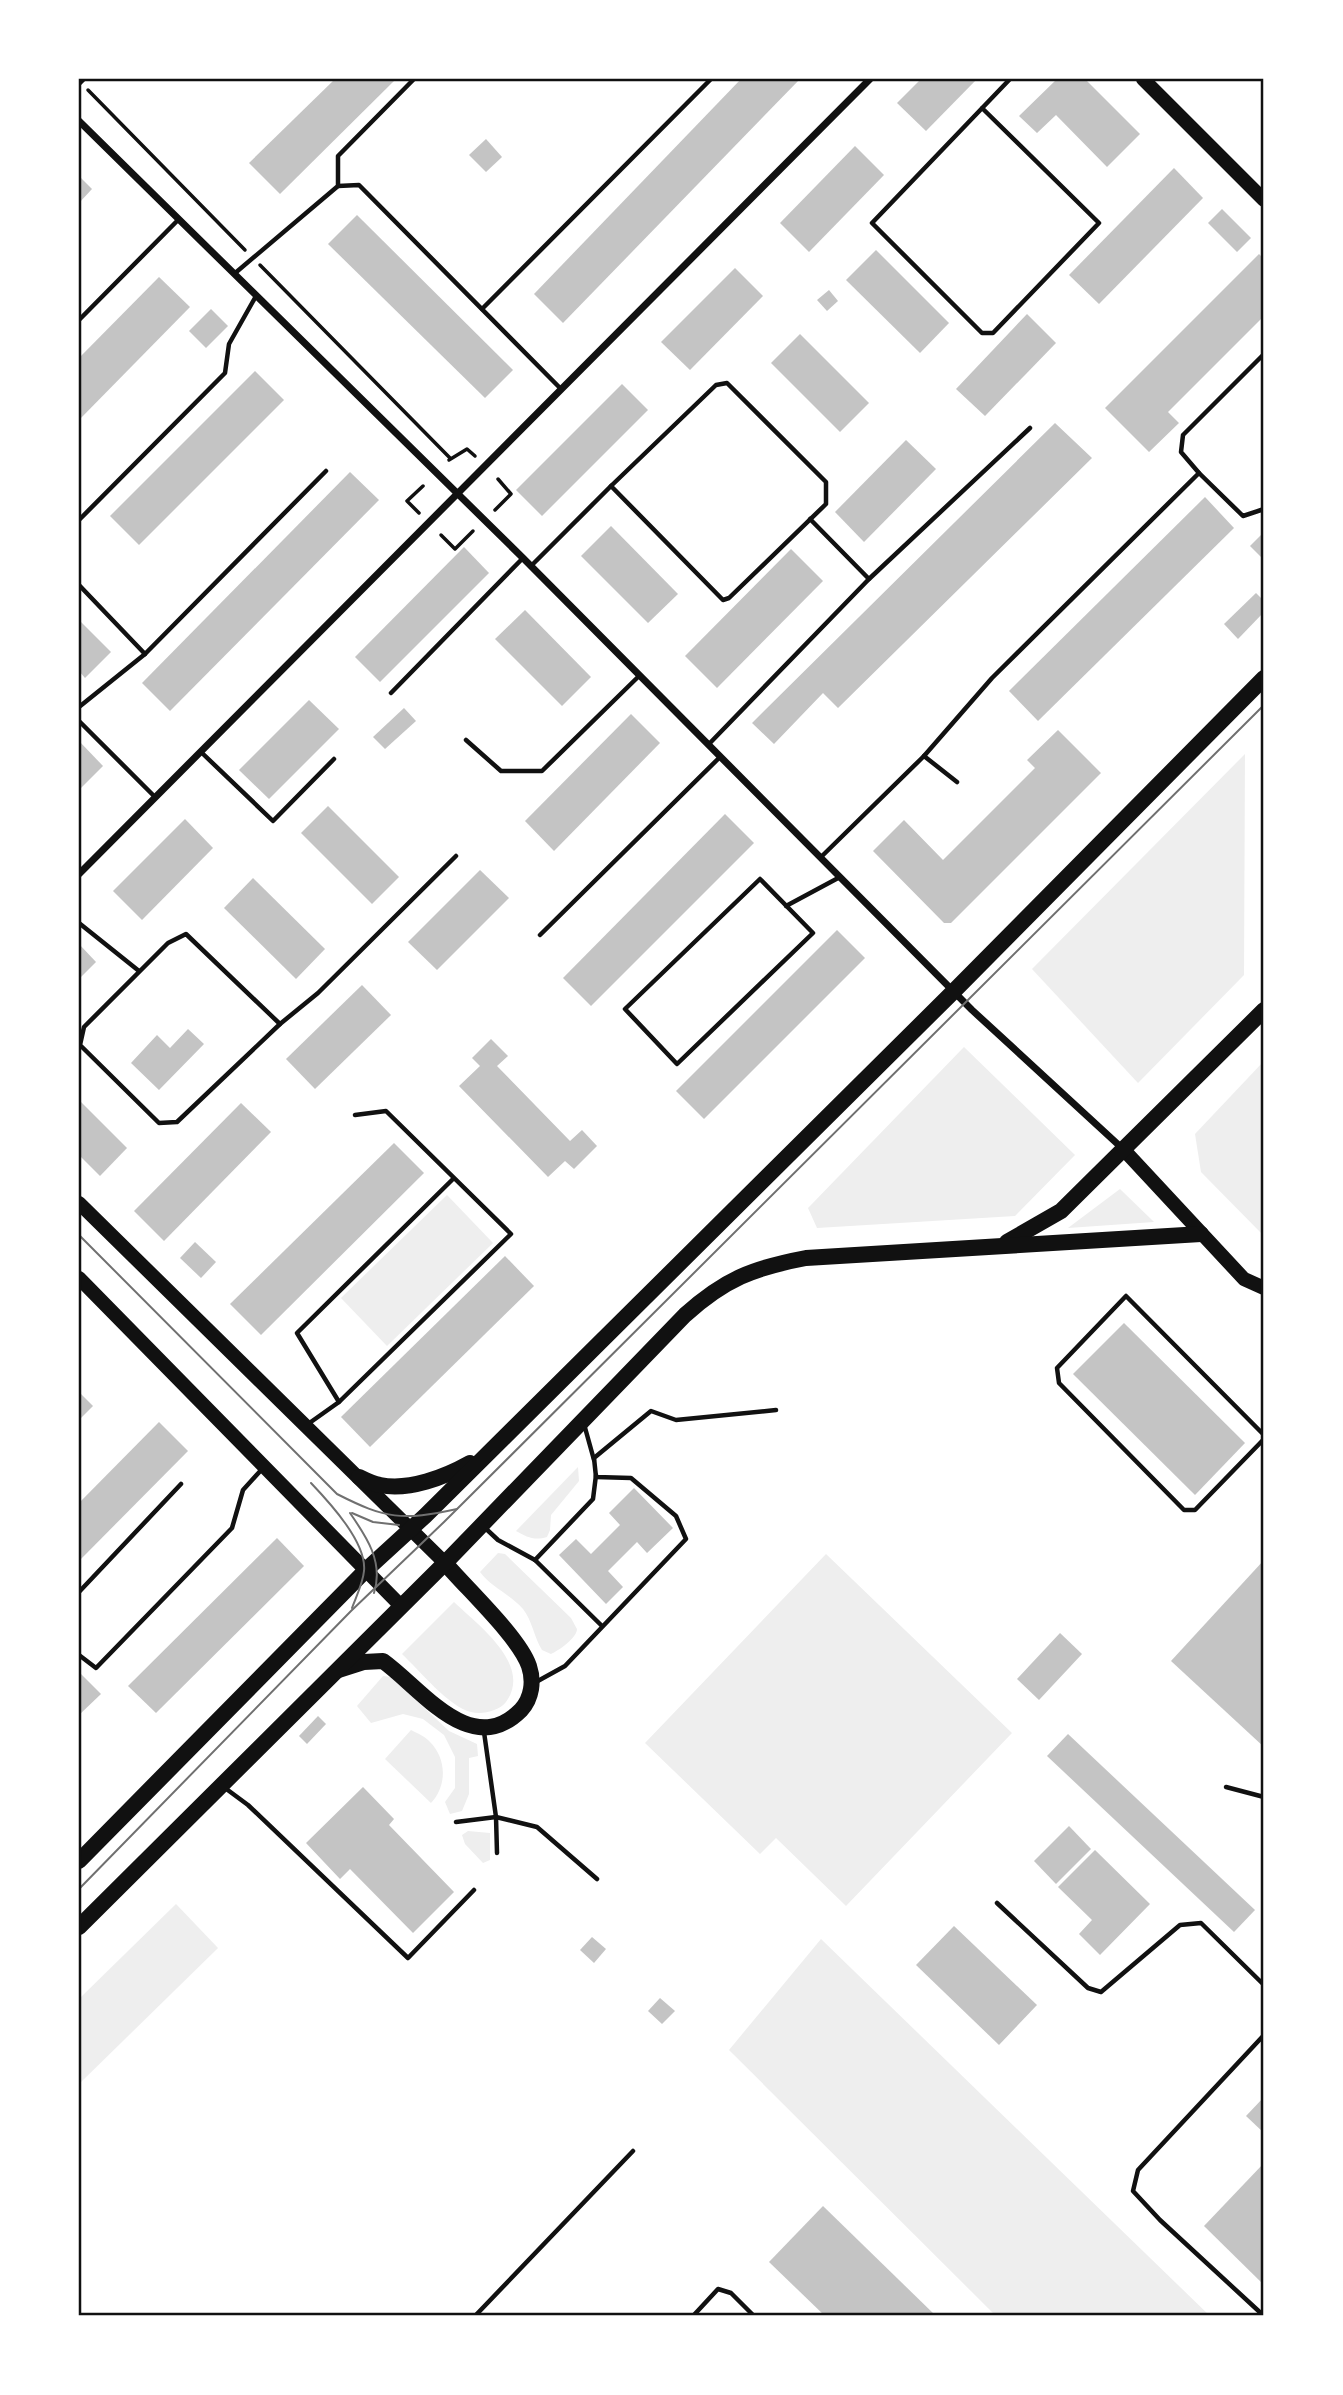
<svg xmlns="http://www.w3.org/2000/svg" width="1343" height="2395" viewBox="0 0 1343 2395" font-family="'Exo 2',sans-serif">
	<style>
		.green { fill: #eee }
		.building { fill: #c4c4c4 }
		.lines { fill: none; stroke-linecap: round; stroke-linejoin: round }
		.path { stroke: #111; stroke-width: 3.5 }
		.service { stroke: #111; stroke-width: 4.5 }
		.minor { stroke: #111; stroke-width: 7 }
		.secondary { stroke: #111; stroke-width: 14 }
		.primary { stroke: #111; stroke-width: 16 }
		.tram { stroke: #707070; stroke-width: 2 }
		.neatline { fill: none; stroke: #111; stroke-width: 2.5 }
	</style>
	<rect width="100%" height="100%" fill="#fff"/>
	<g class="green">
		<path d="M1245,754l-1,221 -106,108 -106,-114z"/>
		<path d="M964,1047l111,108 -60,61 -198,12 -9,-20z"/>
		<path d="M1264,1061v175l-63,-64 -6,-38z"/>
		<path d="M1120,1189l34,33 -86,6z"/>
		<path d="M447,1195l46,48 -106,103 -46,-48z"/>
		<path d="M578,1467l1,14 -28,34 -1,15 -3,7c-13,4 -20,0 -31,-6z"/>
		<path d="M498,1553l7,1 66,64c1,2 5,9 6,11 0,9 -19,22 -26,25l-9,-4c-8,-13 -10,-30 -19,-41 -13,-15 -32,-22 -43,-37z"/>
		<path d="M826,1554l186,179 -166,173 -70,-68 -16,16 -115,-111z"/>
		<path d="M454,1602c24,23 79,63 52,100 -7,9 -24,13 -35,10 -22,-5 -52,-42 -69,-58z"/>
		<path d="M383,1676l8,1 58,54 28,13 1,12 -9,2v36l-7,17 -12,3 -5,-12 10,-14v-31l-11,-22 -21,-16 -20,-5 -32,9 -14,-17z"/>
		<path d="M411,1730c6,3 15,7 19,12 17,17 17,44 1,61l-46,-44z"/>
		<path d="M468,1831l22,2v27l-7,3 -18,-19 -3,-9z"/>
		<path d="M176,1904l42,44 -139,136v-85z"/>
		<path d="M821,1939l389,377h-214l-267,-266z"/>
	</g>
	<g class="building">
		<path d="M335,79h61l-116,115 -31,-31z"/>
		<path d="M741,79h59l-237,244 -29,-29z"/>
		<path d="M921,79h56l-51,52 -29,-28z"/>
		<path d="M1057,79h28l55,55 -33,33 -51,-52 -19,18 -18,-17z"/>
		<path d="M486,139l16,18 -16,15 -17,-17z"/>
		<path d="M855,146l29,29 -75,77 -29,-29z"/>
		<path d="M1174,168l29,30 -104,106 -30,-29z"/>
		<path d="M79,176l13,13 -13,14z"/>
		<path d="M1222,209l29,29 -14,14 -29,-29z"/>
		<path d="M357,215l156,155 -28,28 -157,-154z"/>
		<path d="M876,250l73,73 -29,30 -74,-73z"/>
		<path d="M1259,254l5,5v57l-96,96 11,11 -30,29 -44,-44z"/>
		<path d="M735,268l28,28 -73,74 -29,-28z"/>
		<path d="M159,277l31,30 -111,113v-62z"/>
		<path d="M829,290l9,11 -11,10 -10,-11z"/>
		<path d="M211,309l17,17 -22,22 -17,-17z"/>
		<path d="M1027,314l29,29 -71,73 -29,-27z"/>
		<path d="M800,334l69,69 -29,29 -69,-69z"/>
		<path d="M255,371l29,29 -145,145 -29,-29z"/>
		<path d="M622,384l26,26 -106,106 -26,-26z"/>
		<path d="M1055,423l37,35 -254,250 -15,-15 -49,51 -22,-21z"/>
		<path d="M906,440l30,29 -72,73 -29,-30z"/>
		<path d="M350,472l29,28 -209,211 -28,-28z"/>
		<path d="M1205,497l29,31 -196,193 -29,-30z"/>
		<path d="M611,526l67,68 -30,29 -67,-67z"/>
		<path d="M1264,532v28l-14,-14z"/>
		<path d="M464,547l25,26 -109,109 -25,-25z"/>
		<path d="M791,549l32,32 -106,107 -32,-32z"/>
		<path d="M1256,593l8,8v11l-26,27 -14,-15z"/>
		<path d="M525,610l66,67 -29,29 -67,-67z"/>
		<path d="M79,620l32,32 -26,26 -6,-7z"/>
		<path d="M309,700l30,29 -70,70 -30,-29z"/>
		<path d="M404,708l12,13 -31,28 -12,-12z"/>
		<path d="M631,714l29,29 -106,108 -29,-30z"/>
		<path d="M1058,730l43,43 -150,150h-7l-71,-72 31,-31 39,40 92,-92 -8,-8z"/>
		<path d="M79,741l24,25 -24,24z"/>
		<path d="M328,806l71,71 -27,27 -71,-71z"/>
		<path d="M725,814l29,29 -163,163 -28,-28z"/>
		<path d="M185,819l28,29 -71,72 -29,-29z"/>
		<path d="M480,870l29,28 -72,72 -29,-28z"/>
		<path d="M253,878l72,71 -29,30 -72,-71z"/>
		<path d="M837,930l28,28 -161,161 -28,-28z"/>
		<path d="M79,944l17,18 -17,17z"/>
		<path d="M362,985l29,30 -76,74 -29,-30z"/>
		<path d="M188,1029l16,15 -45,46 -28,-27 26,-28 13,13z"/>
		<path d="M491,1039l17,17 -11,10 73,75 12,-11 15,16 -23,23 -9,-8 -17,16 -89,-91 21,-20 -8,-8z"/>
		<path d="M79,1100l48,48 -27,28 -21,-21z"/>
		<path d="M241,1103l30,29 -107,109 -30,-30z"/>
		<path d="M394,1143l30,30 -163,162 -31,-31z"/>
		<path d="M195,1242l21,20 -15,16 -21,-20z"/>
		<path d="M505,1256l29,30 -164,161 -29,-30z"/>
		<path d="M1124,1323l121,120 -50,52 -122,-121z"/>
		<path d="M79,1392l14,14 -14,14z"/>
		<path d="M159,1422l29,29 -109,110v-58z"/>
		<path d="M634,1488l39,40 -26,25 -10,-11 -29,29 15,16 -17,17 -47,-49 17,-16 15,15 29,-29 -11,-12z"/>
		<path d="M277,1538l27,28 -148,147 -28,-27z"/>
		<path d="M1264,1560v187l-93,-86z"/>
		<path d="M1060,1633l22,21 -43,46 -22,-21z"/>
		<path d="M79,1672l22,22 -22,21z"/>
		<path d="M318,1716l8,8 -19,20 -8,-8z"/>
		<path d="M1068,1734l187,176 -21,22 -187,-176z"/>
		<path d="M363,1787l31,32 -5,6 65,67 -41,41 -63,-64 -10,10 -34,-36z"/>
		<path d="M1069,1826l22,23 -35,35 -22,-23z"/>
		<path d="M1095,1850l55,54 -50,51 -21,-21 13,-14 -34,-33z"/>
		<path d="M954,1926l83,79 -38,40 -83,-80z"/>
		<path d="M592,1937l14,12 -12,14 -14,-13z"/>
		<path d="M660,1998l15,13 -13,13 -14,-13z"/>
		<path d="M1264,2097v36l-18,-17z"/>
		<path d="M1264,2163v122l-60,-59z"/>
		<path d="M823,2206l113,110h-111l-56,-54z"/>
	</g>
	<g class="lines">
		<g class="path">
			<path d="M88,90l157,160"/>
			<path d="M260,265l190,193"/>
			<path d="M449,460l18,-11 8,7"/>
			<path d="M495,510l16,-16 -13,-15"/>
			<path d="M419,513l-12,-12 16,-15"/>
			<path d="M441,535l14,14 18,-18"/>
		</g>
		<g class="service">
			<path d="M79,84l5,-5"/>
			<path d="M982,108l117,115 -106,110h-11l-110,-110 138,-144"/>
			<path d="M338,186l21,-1 202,204"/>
			<path d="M234,274l104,-88v-30l76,-77"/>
			<path d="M482,309l229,-230"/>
			<path d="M79,320l100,-101"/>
			<path d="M1264,354l-81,81 -2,17 18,21 44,43 21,-7"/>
			<path d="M727,383l99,99v22l-97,94 -6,2 -112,-114 105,-101z"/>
			<path d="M810,519l59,60"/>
			<path d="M79,520l146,-147 4,-29 27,-48"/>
			<path d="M531,566l80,-80"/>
			<path d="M79,585l66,69"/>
			<path d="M391,693l132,-135"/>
			<path d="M79,707l66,-53 181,-183"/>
			<path d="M79,721l76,76"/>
			<path d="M466,740l35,31h41l97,-95"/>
			<path d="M709,744l160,-165 161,-151"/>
			<path d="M201,752l72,69 61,-62"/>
			<path d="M924,756l33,26"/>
			<path d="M820,858l104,-102 68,-78 207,-205"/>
			<path d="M760,879l53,54 -136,131 -52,-55z"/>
			<path d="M786,906l54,-29"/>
			<path d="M79,923l60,48"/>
			<path d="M186,934l94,90 -103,98 -18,1 -79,-78 4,-18 84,-84z"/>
			<path d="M540,935l180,-178"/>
			<path d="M280,1024l38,-31 138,-137"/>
			<path d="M355,1115l31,-4 125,123 -172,168 -42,-69 157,-155"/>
			<path d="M308,1424l31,-22"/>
			<path d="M584,1424l10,36"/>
			<path d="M1264,1435l-138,-139 -69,72 2,15 125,127h11l69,-71"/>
			<path d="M483,1526l15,14 37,20 67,66"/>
			<path d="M535,1560l58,-61 3,-24"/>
			<path d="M79,1592l102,-108"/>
			<path d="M79,1655l17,13 136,-140 11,-38 20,-22"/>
			<path d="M536,1682l29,-16 121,-127 -10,-23 -45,-38 -35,-1 -2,-19 57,-47 25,9 100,-10"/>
			<path d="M484,1732l12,85 1,36"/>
			<path d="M1226,1787l38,10"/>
			<path d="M225,1788l23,17 160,153 66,-68"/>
			<path d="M456,1822l40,-5 41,10 60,52"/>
			<path d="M997,1903l91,85 13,4 79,-67 21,-2 63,62"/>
			<path d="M1264,2035l-126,135 -5,21 27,29 104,96"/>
			<path d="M475,2316l158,-165"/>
			<path d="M693,2316l25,-27 13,4 23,23"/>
		</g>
		<g class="minor">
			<path d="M79,121l444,437 449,452 151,139"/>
			<path d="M79,874l791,-795"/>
		</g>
		<g class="secondary">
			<path d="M1143,79l121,121"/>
			<path d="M1124,1150l120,129 20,9"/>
			<path d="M79,1203l366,360"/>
			<path d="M79,1278l321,327"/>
		</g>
		<g class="primary">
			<path d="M1007,1242l54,-31 203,-201"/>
			<path d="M359,1477c6,3 14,7 21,8 29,6 65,-8 90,-22"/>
			<path d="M339,1670l25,-8 19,-1c39,28 88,99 138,49 11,-12 13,-29 8,-44 -10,-29 -63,-78 -84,-103"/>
			<path d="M79,1861l287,-291 59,-54 529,-525 310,-313"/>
			<path d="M79,1927l366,-364 240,-248c40,-36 68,-47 121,-57l395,-24"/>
		</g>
		<g class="tram">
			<path d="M79,1235l258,259c49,25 65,27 120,15"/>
			<path d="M311,1483c19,20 56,60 53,88 -1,12 -8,26 -12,37"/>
			<path d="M350,1513c16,23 34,49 24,80"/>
			<path d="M352,1513l21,9 26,3"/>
			<path d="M79,1889l272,-278 93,-89 820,-817"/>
		</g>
	</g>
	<rect width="1343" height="2395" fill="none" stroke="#ffffff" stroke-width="161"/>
	<rect x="80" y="80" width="1182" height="2234" class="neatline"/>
</svg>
